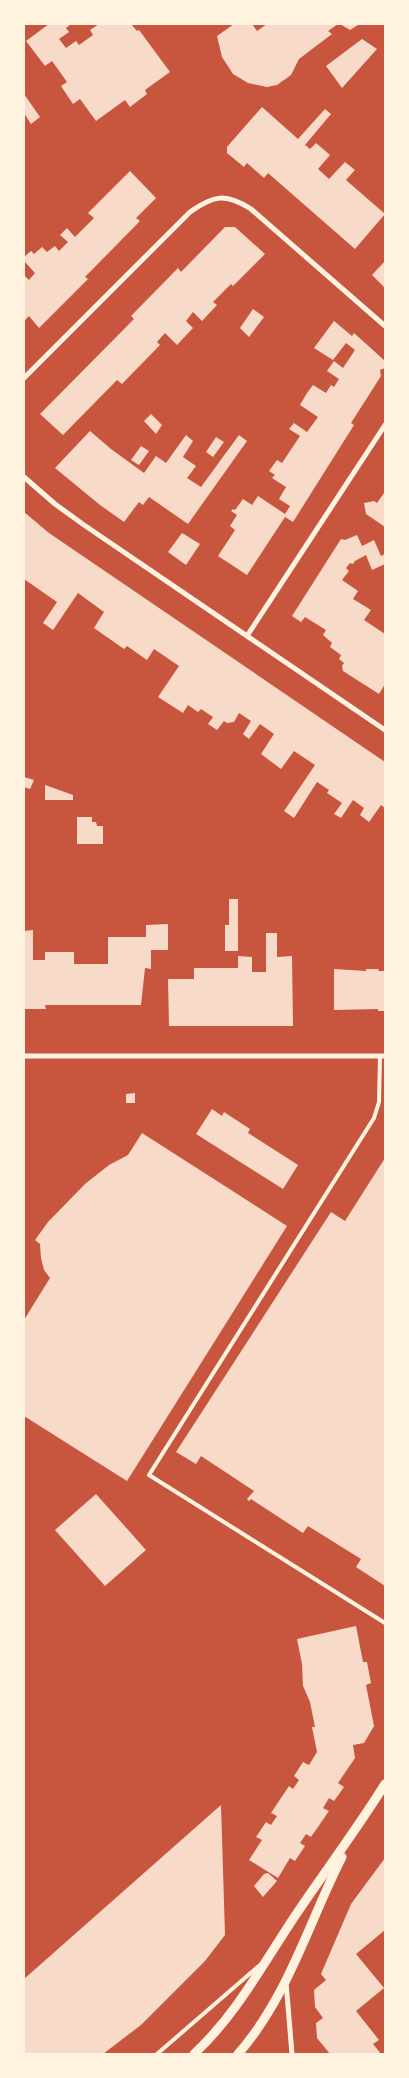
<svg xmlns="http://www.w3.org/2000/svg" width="409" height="2078" viewBox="0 0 409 2078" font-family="'Archivo Narrow',sans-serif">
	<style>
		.building { fill: #f7dbc8 }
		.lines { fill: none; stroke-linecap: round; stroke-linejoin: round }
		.service { stroke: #fff3e0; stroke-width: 4 }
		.minor { stroke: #fff3e0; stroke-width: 5 }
		.tertiary { stroke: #fff3e0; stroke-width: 9 }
	</style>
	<rect width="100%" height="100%" fill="#c8553d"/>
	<g class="building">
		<path d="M49,24h22l-5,4 3,4 -10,7 7,9 10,-7 3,4 14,-10 -3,-5 9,-6h32l6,7 2,-1 31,42 -25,18 2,4 -17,13 -5,-7 -29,21 -16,-22 -7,5 -12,-18 6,-4 -15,-21 -7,5 -19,-25z"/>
		<path d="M234,24h18l5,7 10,-7h71l-10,7 4,3 -33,25 -8,16 -14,10 -10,2 -19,-4 -15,-9 -11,-17 -5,-21z"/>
		<path d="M340,24h16l2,1 -8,5z"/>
		<path d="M362,39l15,10 -35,39 -16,-22z"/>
		<path d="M24,94l16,23 -9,7 -7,-11z"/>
		<path d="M262,107l36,32 27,-30 6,5 -26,31 5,4 6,-6 14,12 -12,14 11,10 16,-17 10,8 -9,10 39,34 -30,35 -87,-76 -4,5 -17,-15 -3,4 -17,-14v-6z"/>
		<path d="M130,171l26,27 -20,20 4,3 -55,56 3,2 -49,49 -10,-12 -5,5v-46l5,5 6,-7 -11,-12v-4l7,-6 3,3 8,-7 5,5 8,-6 4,5 9,-9 -8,-7 7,-7 8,9 19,-19 -6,-5z"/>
		<path d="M225,227h10l30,27 -32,32 -2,-2 -18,18 4,3 -15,16 -9,-9 -7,9 7,7 -16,17 -12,-12 -8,9 3,3 -38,39 -5,-4 -54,55 -23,-21 94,-95 -3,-3 47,-48 3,4z"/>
		<path d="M385,261v27l-13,-13z"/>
		<path d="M253,309l11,8 -15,20 -9,-9z"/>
		<path d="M334,321l18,15 2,-3 31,28v7l-5,2 1,6 -30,47 3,2 -61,97 -8,-5 -38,58 -29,-19 17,-26 -5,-4 7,-11 -6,-4 2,-2 2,1 8,-11 9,6 6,-9 27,18 5,-8 -11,-7 7,-12 -14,-9 3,-3 -6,-4 8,-11 5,3 18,-27 -11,-7 5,-6 13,9 11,-15 -18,-12 7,-12 6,-8 13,8 5,-8 3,2 5,-8 -12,-8 7,-10 9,7 12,-18 -9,-7 -13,17 -19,-12z"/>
		<path d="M151,414l11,11 -6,9 -12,-13z"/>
		<path d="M90,431l21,18 33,24 12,-17 10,7 20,-28 7,6 -10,16 13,9 -9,12 14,9 38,-52 8,6 -59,83 -39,-27 -6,8 -4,-3 -15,20 -24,-17 -45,-37z"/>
		<path d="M216,437l8,5 -11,15 -7,-5z"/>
		<path d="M141,446l8,5 -10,14 -8,-5z"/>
		<path d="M384,493l1,1v33l-19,-13 -2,-11 10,-2 3,2z"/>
		<path d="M24,512l25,21 336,229v46l-4,-3 -12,17 -9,-7 4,-7 -11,-8 -12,18 -7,-4 8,-11 -15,-10 2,-3 -12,-8 -23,36 -10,-7 31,-46 -21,-14 -13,18 -20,-15 13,-20 -14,-10 -11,15 -6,-5 8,-13 -12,-8 -5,9 -7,1 -3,-2 -7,9 -9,-6 5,-7 -12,-8 -3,3 -10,-7 -5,8 -25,-16 21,-31 -25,-17 -7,11 -20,-14 -3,3 -30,-21 10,-16 -26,-19 -25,37 -10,-7 14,-21 -33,-23z"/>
		<path d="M182,533l18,11 -14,21 -18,-13z"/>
		<path d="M357,535l5,11 12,-6 7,16 4,-2v10l-13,6 -6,-15 -11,6 -2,3 -3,-1 -4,5 3,3 -7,9 16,11 -5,8 18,11 -7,10 21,14v50l-6,10 -36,-23 -1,-5 2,-3 -5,-4 2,-4 -11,-8 2,-4 -9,-8 3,-5 -21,-13 -4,5 -9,-6 49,-77 4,1z"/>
		<path d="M24,777l10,3 -4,9 -6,-2z"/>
		<path d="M45,785l28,10v5h-28z"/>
		<path d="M77,817h15v5h4l1,4h6v18h-26z"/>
		<path d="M229,899h9v52h-13v-26h4z"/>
		<path d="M168,924v26h-17v19l-6,-1 -4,37h-96l1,4h-22v-78l9,-1v30h12v-8h29v12h34v-27h38v-12z"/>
		<path d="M266,933h11v24l15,-1 1,70h-124l-1,-47h26v-11h44v-12l14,1v15h14z"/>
		<path d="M334,969l32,2v-2h13l-1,2h7v40h-7v-2l-44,1z"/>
		<path d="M135,1093v10h-9v-9z"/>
		<path d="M212,1109l10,7 2,-4 26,17 -2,4 50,32 -15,24 -87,-55z"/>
		<path d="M142,1133l145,93 -160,255 -103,-65v-96l26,-42 -6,-8 -3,-12 -1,-14 -5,-4 13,-18 37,-38 24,-19 19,-10z"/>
		<path d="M385,1158v428l-29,-19 5,-8 -53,-33 -5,7 -52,-34 -2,2 -2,-2 7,-8 -53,-35 -5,8 -20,-12 155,-240 14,9z"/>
		<path d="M96,1494l50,56 -41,36 -50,-56z"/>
		<path d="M356,1626l7,36h4l4,21 -5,2 8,41 -10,17 -11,2 2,13 -17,25 6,4 -10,14 -5,-3 -6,10 6,3 -18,26 -5,-3 -6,9 5,3 -10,15 -5,-3 -12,20 -29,-18 13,-20 -6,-3 10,-15 5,3 6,-9 -6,-3 18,-27 4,3 6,-9 -5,-4 9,-14 6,3 8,-13 -5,-25h3l-5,-25 -7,-16 -1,-22 -5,-25z"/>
		<path d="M221,1805l4,130 -20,26 -64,64 -38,29h-79v-75z"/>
		<path d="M385,1858v72l-29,24 28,34 -28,23 23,29 -6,4 8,10h-51l-13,-16 -1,-15 7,-5 -8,-11 -1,-17 12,-10 -5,-6 30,-70z"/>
		<path d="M268,1873l9,8 -14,16 -9,-11 10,-12z"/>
	</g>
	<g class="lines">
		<g class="service">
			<path d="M380,1056l-1,46 -5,16 -225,357 236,148"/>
			<path d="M157,2054l103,-89"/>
		</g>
		<g class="minor">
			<path d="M24,378l166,-166c24,-17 36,-19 61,-3l134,117"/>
			<path d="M24,477l31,27 29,21 301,205"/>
			<path d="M247,636l138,-211"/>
			<path d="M24,1056h361"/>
			<path d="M286,1982l6,72"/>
		</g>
		<g class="tertiary">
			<path d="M194,2054c43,-40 70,-92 103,-141 29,-43 60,-84 88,-129"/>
			<path d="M238,2054c50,-57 70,-130 104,-197"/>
		</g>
	</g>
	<rect width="409" height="2078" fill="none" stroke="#fff3e0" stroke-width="50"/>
</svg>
